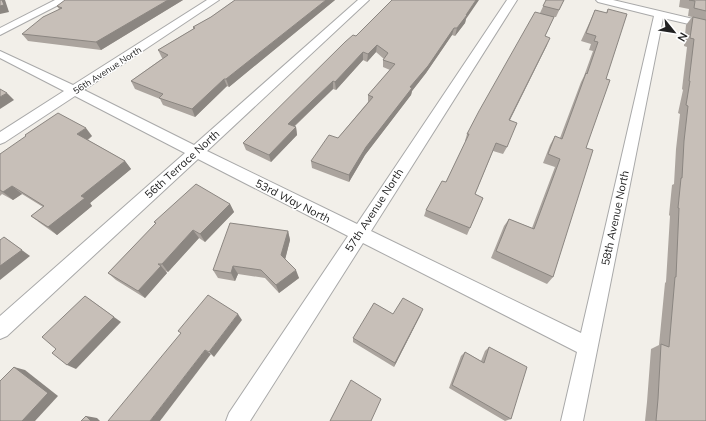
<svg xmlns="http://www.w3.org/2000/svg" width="706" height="421" viewBox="0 0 706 421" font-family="Mulish,sans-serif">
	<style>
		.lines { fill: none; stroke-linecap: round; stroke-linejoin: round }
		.minor-casing { stroke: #a9a9a9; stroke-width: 2 }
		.minor { fill: #fff; fill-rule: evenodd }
		.wall { fill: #aba49e }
		.shaded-wall { fill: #8b8681 }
		.building { fill: #c7bfb8; stroke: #8b8681 }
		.labels { text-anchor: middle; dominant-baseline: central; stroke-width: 3; stroke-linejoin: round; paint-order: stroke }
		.far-street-label { font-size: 9px; fill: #222; stroke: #fff }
		.street-label { font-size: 11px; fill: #222; stroke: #fff }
	</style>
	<rect width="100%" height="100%" fill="#f2efe9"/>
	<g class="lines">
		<defs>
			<g id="minor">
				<path d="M55,0h13l-68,35v-7z"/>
				<path d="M207,0h12l-135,90 110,55 164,-145h11l-162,151 150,73 150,-224h10l-146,231 210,102 73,-317 -56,-14 -2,-2h17l93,22v6l-43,-10 -80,403h-22l16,-69 -214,-109 -113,178h-24l3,-8 119,-177 -150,-77 -191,177 -7,3v-23l185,-163 -110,-57 -70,46 -5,2v-12l64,-41 -64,-33v-7l73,34z"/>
			</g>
		</defs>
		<use href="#minor" class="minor-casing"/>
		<use href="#minor" class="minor"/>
	</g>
	<g class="wall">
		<path d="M183,0l-82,50 -73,-9 -6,-7 37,-25 -2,-3z"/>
		<path d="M235,0h100l-106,87 -2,-1 -32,31 -32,-12 -3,-6 -25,-10 -4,-8 32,-23h-1l-4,-8 35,-21v-2l18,-10z"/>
		<path d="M546,0h18l-8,17h-2l-9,19 2,9 -38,75 -2,27 -4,7 -10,-3 -18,43 8,4 -16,37 -43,-19 2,-6 20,-28 20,-41h-1l2,-7 73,-121z"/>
		<path d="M680,0h26v421h-61l2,-19 4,-53 8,-4 6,-62 1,-1 4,-66 -1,-1 3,-30 2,-1 2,-35 4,-35 -2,-1 5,-23 -1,-1 5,-42 -3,-1 2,-21 6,-8 -4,-1 1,-7 -10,-2z"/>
		<path d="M608,9l-2,70 -20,69 -33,129 -6,7 -56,-26 13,-32 5,-7 23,9 23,-61 -12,-4 7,-18 5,-9 5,2 21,-56 3,-6 9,-25 -4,-1 2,-6 -10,-3 10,-22 4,-9 11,3z"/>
		<path d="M466,19l-1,4 -10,13 -3,-1 -26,38 -14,18 -1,4 -46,60 -16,27 -37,-14 -1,-7 27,-23 30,-36v-7l22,-25 -7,-3v-7l1,-1 -8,-7 -9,10 -4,-2 -27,30 -3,-1 -39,38h2l1,8 -26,27 -25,-12 -3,-7 113,-107z"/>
		<path d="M92,136l-4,4 37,21 6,8 -41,34 2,3 -35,29 -17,-12 -9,-7 12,-9 -21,-13 -9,6 -11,-6 -2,2v-42z"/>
		<path d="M230,204l4,8 -29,30 -6,-4 -31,34 -2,-1 1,2 -22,25 -29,-18 -8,-7 48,-49 -2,-2z"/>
		<path d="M288,231l2,9 -5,19 14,19 -20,15 -14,-15 -27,-4 -3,7 -17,-3 -5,-8z"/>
		<path d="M393,314h28l-27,53 -41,-25v-4z"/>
		<path d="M489,347l22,72 -6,2 -56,-33 12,-32 4,-4 16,9 4,-10z"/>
	</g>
	<g class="shaded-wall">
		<path d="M2,0h3l4,12 -9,2v-8z"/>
		<path d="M168,0h15l-82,50 -5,-8z"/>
		<path d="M326,0h9l-106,87 -3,-8z"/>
		<path d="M476,0h3l-13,19 -1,4 -10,13 2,-8z"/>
		<path d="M454,28l-2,7 -26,38 -14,18 -1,4 -46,60 -16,27v-7l17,-28z"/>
		<path d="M550,38l-3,7 -41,83 3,-8z"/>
		<path d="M377,45l-1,7 -9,10 1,-8z"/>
		<path d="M363,52v8l-27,30 -1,-8z"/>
		<path d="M224,79l3,7 -32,31 -3,-8z"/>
		<path d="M333,81v8l-44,42 -1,-7z"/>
		<path d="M7,93l7,7 -14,9v-12z"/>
		<path d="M296,127l1,8 -26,27 -2,-7z"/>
		<path d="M86,128l6,8 -8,6 -7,-8z"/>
		<path d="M125,161l6,8 -41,34 2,3 -35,29 -9,-8 33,-31z"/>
		<path d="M12,186l10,8 -9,6 -10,-8z"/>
		<path d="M230,204l4,8 -29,30 -5,-8z"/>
		<path d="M193,230l6,8 -31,34 -6,-8z"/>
		<path d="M288,231l2,9 -6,24 -3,-9z"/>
		<path d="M4,237l26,19 -30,24v-14z"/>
		<path d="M161,266l6,7 -22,25 -7,-7z"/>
		<path d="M233,266l5,8 -3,7 -4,-8z"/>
		<path d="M296,270l3,8 -20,15 -3,-8z"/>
		<path d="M85,296l36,26 -45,47 -9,-4z"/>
		<path d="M423,309l-2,5 -27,53 1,-4z"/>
		<path d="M238,314l4,6 -28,37 -5,-5z"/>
		<path d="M205,350l6,4 -51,67h-10z"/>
		<path d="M14,367l11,3 33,26 -23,25h-13z"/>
		<path d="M86,416l11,2 3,3h-9z"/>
	</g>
	<g class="building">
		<path d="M0,0h2l2,5 -4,1z"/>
		<path d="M65,0h103l-72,42 -74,-8 21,-17 19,-9 -5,-2z"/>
		<path d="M235,0h91l-100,79h-2l-32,30 -33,-11 4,-4 -32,-13 37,-26 -10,-5 37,-22 -2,-1 18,-10z"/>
		<path d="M392,0h84l-10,15h1l-10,13h-3l-26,38 -18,21 2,1 -46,59 -17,28 -38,-14 18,-26 9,3 35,-41 -5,-2 27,-31 -12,-4 5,-7 -11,-8 -9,9 -5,-2 -28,30 -2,-1 -45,43 8,3 -27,28 -26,-12 102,-101 8,-7 3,1z"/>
		<path d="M546,0h18l-5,10 -16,-4z"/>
		<path d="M689,0h17v11l-12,-3 1,-7z"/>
		<path d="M608,9l19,5 -21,65 4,1 -24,68 7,2 -40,127 -57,-26 13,-32 25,10 26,-70 -12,-5 7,-18 7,3 24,-66 1,1 11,-32 -4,-1 2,-5 -10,-3 9,-23 12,3z"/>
		<path d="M535,12l19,5 -9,19 5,2 -41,82 8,3 -10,24 -11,-4 -21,51 8,4 -13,30 -44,-18 16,-29 4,1 23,-48h-2l12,-23z"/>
		<path d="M693,17l13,3v401h-50l2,-22 3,-55 8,3 6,-70h1l3,-69h-1l3,-30h1l2,-37 4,-35 -2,-1 4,-24h-1l5,-42 -4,-1z"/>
		<path d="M0,89l7,4 -7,4z"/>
		<path d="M58,113l28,15 -9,6 48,27 -44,35 4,2 -37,29 -17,-11 13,-10 -32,-20 -9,6 -3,-2v-36l26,-18 -1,-1z"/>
		<path d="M196,184l34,20 -30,30 -7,-4 -31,34h-4l3,2 -23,25 -30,-18 48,-50 -2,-1z"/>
		<path d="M230,223l58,8 -7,24 15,15 -20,15 -15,-15 -28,-4 -2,7 -18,-3z"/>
		<path d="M4,237l18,13 -22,16v-26z"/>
		<path d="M208,295l30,19 -29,38 -4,-2 -55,71h-42l73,-88 -3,-2z"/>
		<path d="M85,296l29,21 -47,48 -15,-12 4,-4 -14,-12z"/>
		<path d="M403,298l20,11 -28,54 -42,-25 21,-35 19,11z"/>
		<path d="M489,347l38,20 -16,52 -59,-34 13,-33 19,11z"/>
		<path d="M14,367l34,26 -26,28h-22v-40z"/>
		<path d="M351,380l30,19 -10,22h-41z"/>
		<path d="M86,416l5,5h-10z"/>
	</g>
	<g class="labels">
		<g class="far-street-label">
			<text transform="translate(107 70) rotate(-33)">56th Avenue North</text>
		</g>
		<g class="street-label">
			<text transform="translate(182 164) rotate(-42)">56th Terrace North</text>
			<text transform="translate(293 201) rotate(27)">53rd Way North</text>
			<text transform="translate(374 210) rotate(-57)">57th Avenue North</text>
			<text transform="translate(615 218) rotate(-78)">58th Avenue North</text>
		</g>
	</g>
	<g transform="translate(674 32) rotate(120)" stroke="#ffffff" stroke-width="3" paint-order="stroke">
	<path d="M0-3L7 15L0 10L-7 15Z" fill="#222222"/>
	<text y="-6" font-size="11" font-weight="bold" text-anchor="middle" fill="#222222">N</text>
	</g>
</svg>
